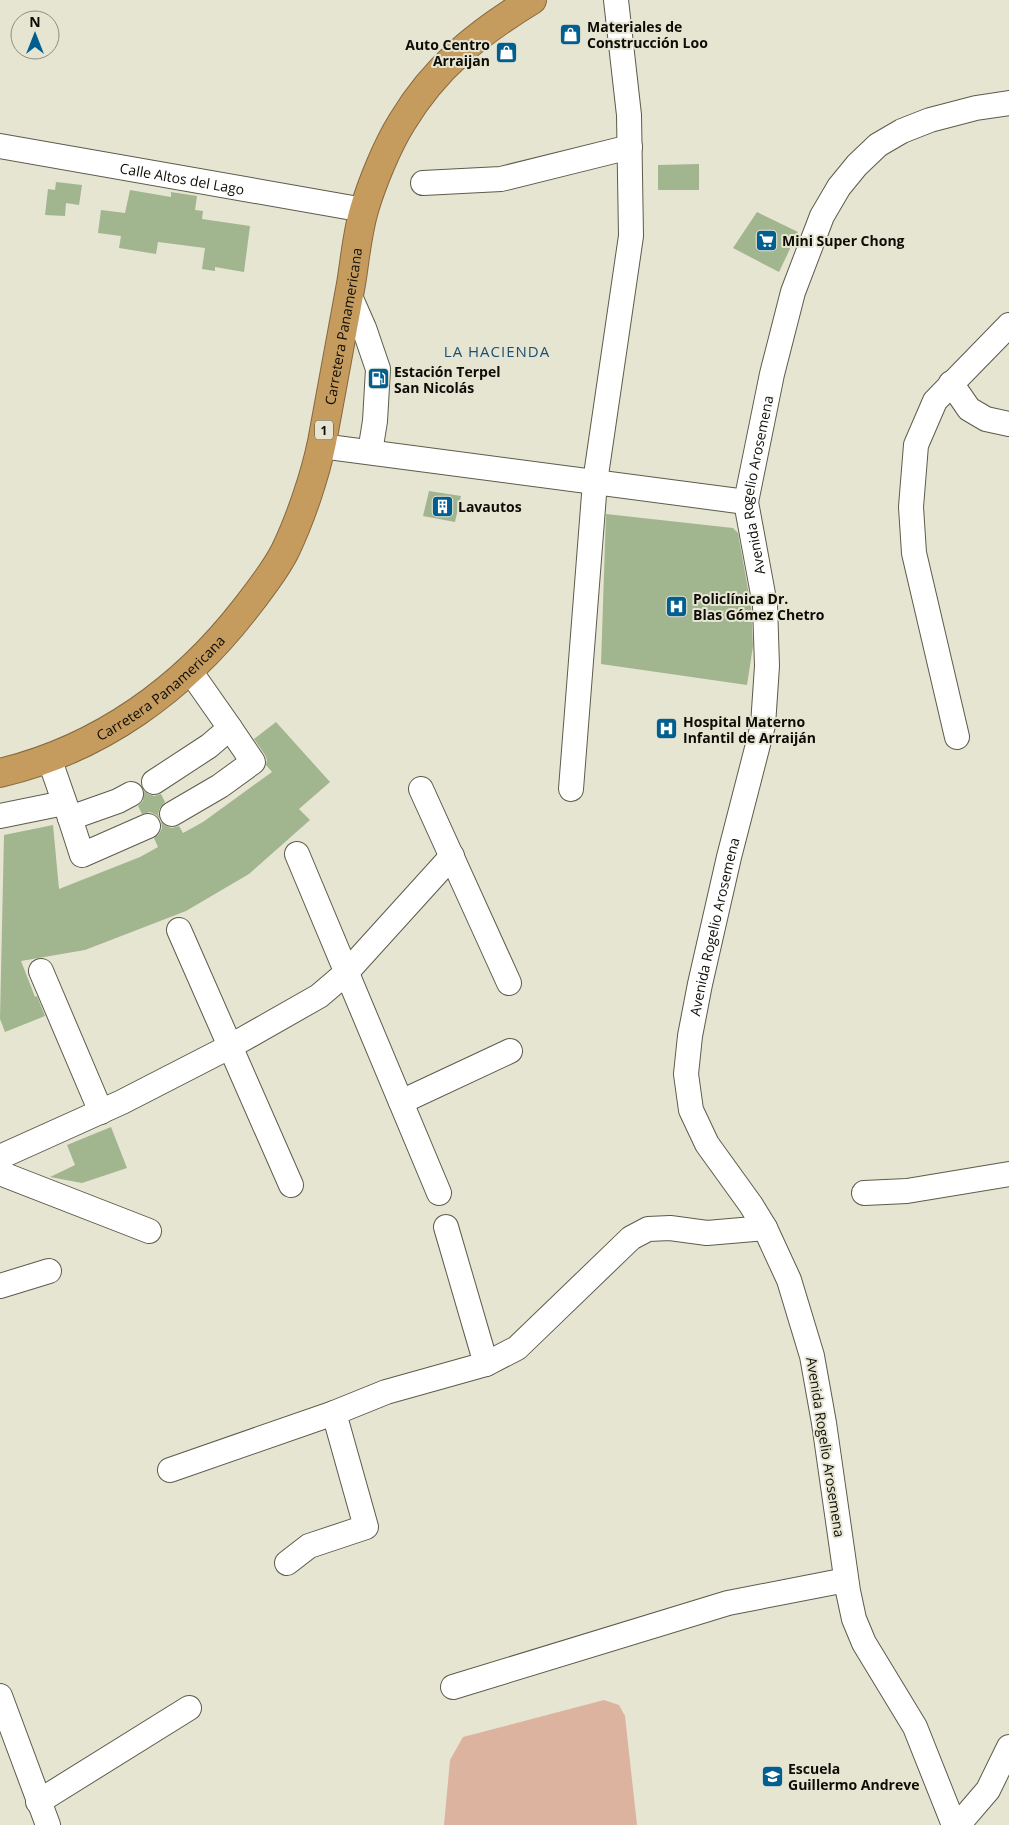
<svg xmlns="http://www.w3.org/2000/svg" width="1009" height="1825" viewBox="0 0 1009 1825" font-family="'Open Sans',sans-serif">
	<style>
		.green { fill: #dcb39f }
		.building { fill: #a1b58f }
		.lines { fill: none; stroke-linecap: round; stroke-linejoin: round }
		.minor-casing { stroke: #5d5b4b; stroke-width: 26 }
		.highway-casing { stroke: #85693f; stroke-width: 30 }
		.minor { stroke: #fff; stroke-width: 24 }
		.highway { stroke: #c59b5e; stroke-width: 28 }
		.labels { text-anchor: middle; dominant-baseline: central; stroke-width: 4; stroke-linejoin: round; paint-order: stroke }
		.shield { fill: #e6e5d2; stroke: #4e4d43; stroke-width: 1 }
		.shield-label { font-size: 12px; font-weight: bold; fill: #0d0c06 }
		.poi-label { font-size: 14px; font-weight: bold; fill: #0d0c06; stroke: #e6e5d2; text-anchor: start }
		.street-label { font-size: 14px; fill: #0d0c06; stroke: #e6e5d2 }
		.neighbourhood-label { font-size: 15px; letter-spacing: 1px; fill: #194f71; stroke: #e6e5d2 }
	</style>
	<rect width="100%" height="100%" fill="#e6e5d2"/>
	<path class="green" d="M604,1700l15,5 6,11 12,109h-193l6,-65 13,-23z"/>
	<g class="building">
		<path d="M699,164v26h-41v-25z"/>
		<path d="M56,182l26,3 -3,20 -13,-2 -1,13 -20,-1 3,-26 7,1z"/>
		<path d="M130,190l41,7v-5l26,4 -2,14 8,1 -1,8 48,7 -6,46 -29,-5v4l-13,-2 3,-21 -47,-6 -2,12 -37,-6 2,-12 -23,-3 3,-23 24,3z"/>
		<path d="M757,212l41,20 -19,40 -46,-24z"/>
		<path d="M429,491l32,5 -6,26 -32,-6z"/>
		<path d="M606,514l127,14 5,5 13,73 2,40 -6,39 -146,-21z"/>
		<path d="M276,722l54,60 -31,27 11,11 -61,54 -63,37 -101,39 -64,11 14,36 2,-1 8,20 -40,16 -5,-13 4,-184 49,-10 6,64 81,-32 18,-10 -4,-9 5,-4 3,-6 -1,-6 5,4 6,2 7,-2 4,7 20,-11 69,-50 -6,-7 1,-5 -2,-5 -11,-16z"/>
		<path d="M144,791l4,3 6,2 7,-2 4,8 -5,6 -2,6 2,5 -4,-4 -6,-3 -8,2 -4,-8 5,-5z"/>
		<path d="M111,1127l16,41 -45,15 -32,-6 25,-12 -8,-20z"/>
	</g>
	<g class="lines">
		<defs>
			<g id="minor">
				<path id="s1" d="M0,146l364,64"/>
				<path d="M423,183l78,-4 129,-32"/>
				<path d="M349,294l15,34 14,41 -3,52 -5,31"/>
				<path d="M951,383l18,26 17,10 23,5"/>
				<path d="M321,446l425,56"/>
				<path d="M957,737l-43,-184 -3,-46 5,-62 19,-44 74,-76"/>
				<path d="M49,758l21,60 48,-17 13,-7"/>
				<path d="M154,782l55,-36 21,-18 -40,-57"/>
				<path d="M421,789l88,194"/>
				<path d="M571,789l24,-307 36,-246 -2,-121 -13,-115"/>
				<path d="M172,814l48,-28 33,-24 -23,-34"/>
				<path d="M0,816l64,-13"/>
				<path d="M70,818l12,37 66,-29"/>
				<path d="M297,854l142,339"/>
				<path d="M179,930l112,255"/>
				<path d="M41,971l60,141"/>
				<path d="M401,1102l109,-51"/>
				<path d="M0,1157l122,-55 109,-56 88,-50 27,-23 106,-117"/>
				<path d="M0,1173l149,58"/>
				<path d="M864,1193l43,-2 102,-17"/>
				<path d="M446,1227l40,137"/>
				<path d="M0,1286l49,-15"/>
				<path d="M170,1470l164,-57 52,-21 100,-28 31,-16 114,-110 17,-9 22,-1 37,5 58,-5"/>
				<path d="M287,1563l22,-17 57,-19 -32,-114"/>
				<path d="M453,1687l275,-84 118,-23"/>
				<path d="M0,1696l48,129"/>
				<path d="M38,1802l151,-94"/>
				<path id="s2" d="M954,1825l-39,-98 -51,-84 -10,-24 -6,-28 -24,-168 -12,-67 -23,-76 -24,-52 -14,-23 -44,-61 -16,-34 -5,-36 4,-38 10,-52 29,-127 34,-132 4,-59 -2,-61 -19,-103 26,-128 21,-82 29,-76 17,-29 18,-22 21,-20 24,-14 28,-11 46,-12 33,-5"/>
				<path d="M958,1825l30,-35 21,-43"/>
			</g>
			<g id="highway">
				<path id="s3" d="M0,773c100,-24 183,-84 245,-164 14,-18 30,-38 40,-58 15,-31 30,-75 37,-109 10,-53 19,-105 29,-158 4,-24 6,-50 13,-74 8,-27 23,-64 38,-88 33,-55 76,-89 130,-122"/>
			</g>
		</defs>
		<use href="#minor" class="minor-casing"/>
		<use href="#highway" class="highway-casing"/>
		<use href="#minor" class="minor"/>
		<use href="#highway" class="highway"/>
	</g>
	<defs>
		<symbol id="shop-square" viewBox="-11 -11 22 22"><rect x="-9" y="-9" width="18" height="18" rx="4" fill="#005f90" stroke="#e6e5d2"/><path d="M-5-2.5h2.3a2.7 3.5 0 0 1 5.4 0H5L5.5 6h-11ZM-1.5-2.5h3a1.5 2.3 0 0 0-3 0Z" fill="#fff"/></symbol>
		<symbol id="supermarket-square" viewBox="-11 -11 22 22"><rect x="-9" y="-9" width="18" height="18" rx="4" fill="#005f90" stroke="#e6e5d2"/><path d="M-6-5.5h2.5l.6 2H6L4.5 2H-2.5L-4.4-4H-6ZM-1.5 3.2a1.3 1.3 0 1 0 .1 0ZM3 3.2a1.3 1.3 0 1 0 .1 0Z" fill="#fff"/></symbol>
		<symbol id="fuel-square" viewBox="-11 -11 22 22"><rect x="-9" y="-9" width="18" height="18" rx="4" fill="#005f90" stroke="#e6e5d2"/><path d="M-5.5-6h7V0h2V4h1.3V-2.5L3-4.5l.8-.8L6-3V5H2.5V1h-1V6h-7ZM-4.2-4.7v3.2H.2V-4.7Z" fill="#fff"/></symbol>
		<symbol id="building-square" viewBox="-11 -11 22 22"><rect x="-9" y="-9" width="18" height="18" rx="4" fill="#005f90" stroke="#e6e5d2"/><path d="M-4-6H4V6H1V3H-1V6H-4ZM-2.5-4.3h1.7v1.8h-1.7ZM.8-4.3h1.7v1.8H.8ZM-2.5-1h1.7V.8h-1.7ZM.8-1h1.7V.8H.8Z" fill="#fff"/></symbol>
		<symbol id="hospital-square" viewBox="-11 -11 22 22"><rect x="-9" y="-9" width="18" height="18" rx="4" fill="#005f90" stroke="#e6e5d2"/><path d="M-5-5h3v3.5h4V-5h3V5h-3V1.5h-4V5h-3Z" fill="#fff"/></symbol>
		<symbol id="school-square" viewBox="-11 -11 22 22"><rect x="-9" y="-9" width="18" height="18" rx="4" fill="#005f90" stroke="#e6e5d2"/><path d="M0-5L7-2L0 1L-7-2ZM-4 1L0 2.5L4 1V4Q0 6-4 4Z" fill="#fff"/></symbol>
	</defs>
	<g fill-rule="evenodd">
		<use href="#shop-square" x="558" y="22" width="25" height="25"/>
		<use href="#shop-square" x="494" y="40" width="25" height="25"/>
		<use href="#supermarket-square" x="754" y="228" width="25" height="25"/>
		<use href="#fuel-square" x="366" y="366" width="25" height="25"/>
		<use href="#building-square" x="430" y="494" width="25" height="25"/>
		<use href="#hospital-square" x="664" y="594" width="25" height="25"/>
		<use href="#hospital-square" x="654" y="716" width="25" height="25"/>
		<use href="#school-square" x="760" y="1764" width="25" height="25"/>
	</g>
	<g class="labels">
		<rect class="shield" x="315" y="420.5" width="18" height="19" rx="4"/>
		<g class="shield-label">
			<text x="324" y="430">1</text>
		</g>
		<g class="poi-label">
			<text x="587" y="26">Materiales de<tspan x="587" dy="16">Construcción Loo</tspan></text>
			<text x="490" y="44" text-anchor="end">Auto Centro<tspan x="490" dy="16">Arraijan</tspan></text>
			<text x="782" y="240">Mini Super Chong</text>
			<text x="394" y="371">Estación Terpel<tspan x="394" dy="16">San Nicolás</tspan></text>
			<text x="458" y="506">Lavautos</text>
			<text x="693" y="598">Policlínica Dr.<tspan x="693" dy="16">Blas Gómez Chetro</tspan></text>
			<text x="683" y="721">Hospital Materno<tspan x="683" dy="16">Infantil de Arraiján</tspan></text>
			<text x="788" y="1768">Escuela<tspan x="788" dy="16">Guillermo Andreve</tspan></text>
		</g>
		<g class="street-label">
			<text stroke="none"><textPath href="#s1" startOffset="185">Calle Altos del Lago</textPath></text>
			<text stroke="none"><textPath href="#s3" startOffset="604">Carretera Panamericana</textPath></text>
			<text stroke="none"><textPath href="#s2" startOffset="1409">Avenida Rogelio Arosemena</textPath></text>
			<text stroke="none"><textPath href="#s3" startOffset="184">Carretera Panamericana</textPath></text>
			<text stroke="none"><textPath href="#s2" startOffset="959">Avenida Rogelio Arosemena</textPath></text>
			<text transform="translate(826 1447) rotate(81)">Avenida Rogelio Arosemena</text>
		</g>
		<g class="neighbourhood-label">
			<text x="497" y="351">LA HACIENDA</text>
		</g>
	</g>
	<g transform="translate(35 35)"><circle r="24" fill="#e6e5d2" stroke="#8f8e80"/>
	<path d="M0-4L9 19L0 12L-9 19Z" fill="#005f90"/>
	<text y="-8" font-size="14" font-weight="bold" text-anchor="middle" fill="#0d0c06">N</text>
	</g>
</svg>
